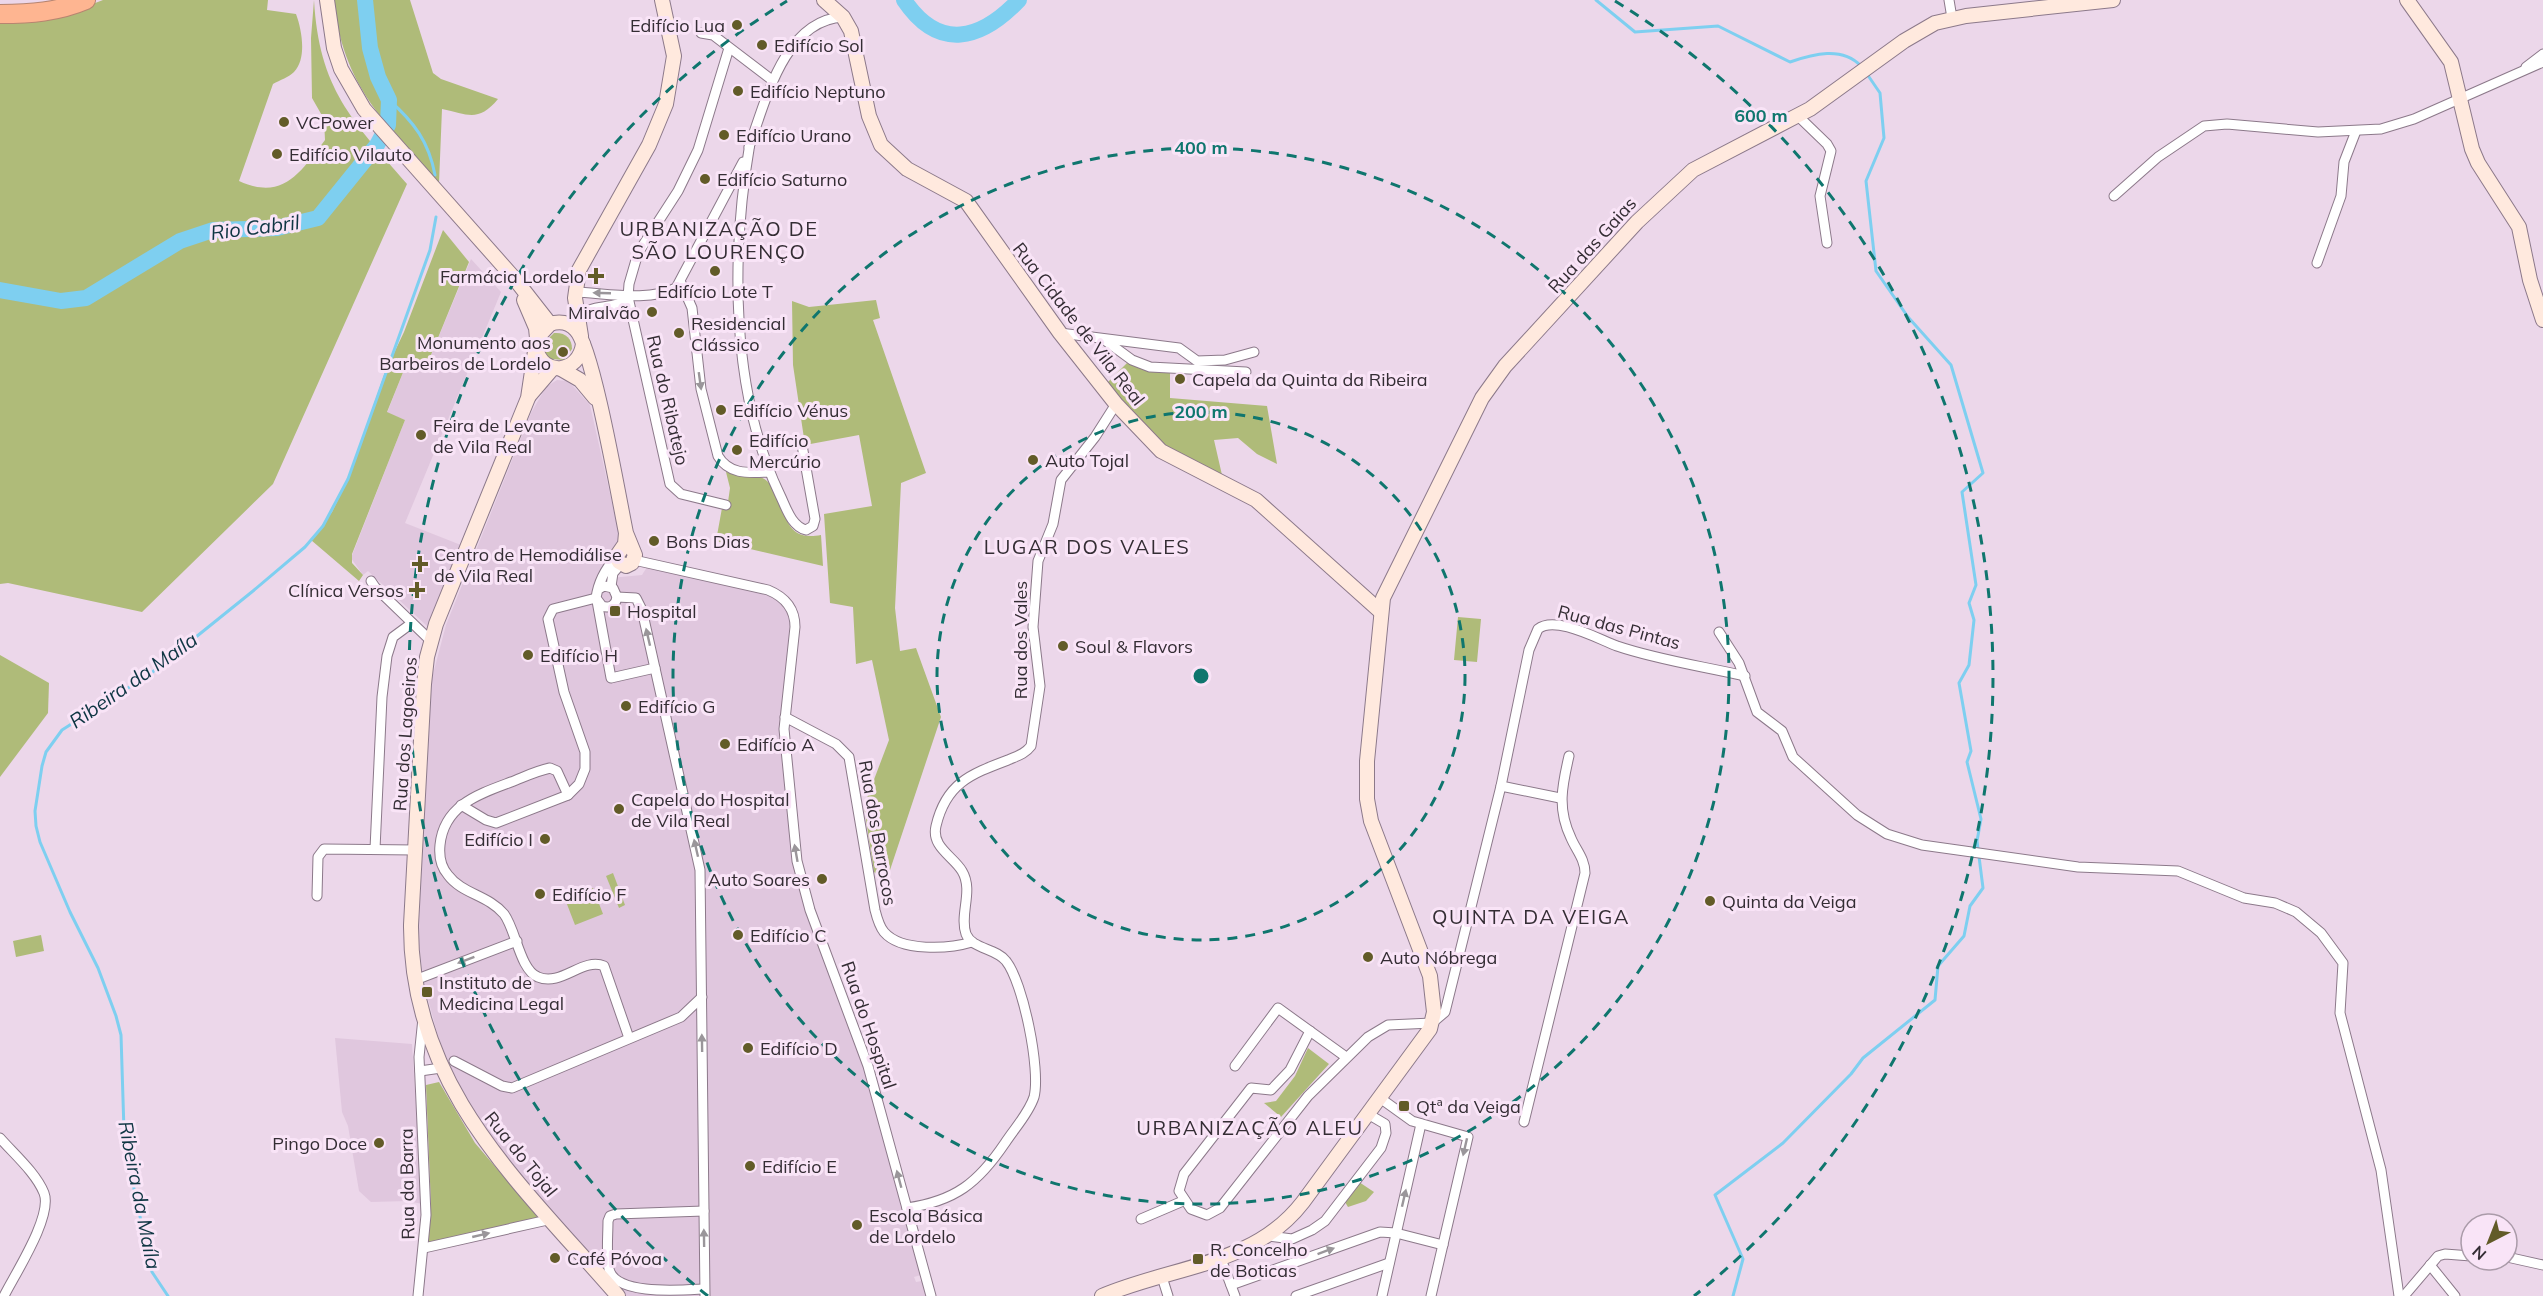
<svg xmlns="http://www.w3.org/2000/svg" width="2543" height="1296" viewBox="0 0 2543 1296" font-family="Mulish,sans-serif">
	<style>
		.built { fill: #e0c7de }
		.green { fill: #afbb79 }
		.lines { fill: none; stroke-linecap: round; stroke-linejoin: round }
		.stream { stroke: #7ecff0; stroke-width: 3 }
		.river { stroke: #7ecff0; stroke-width: 16 }
		.street-casing { stroke: #8c798a; stroke-width: 11 }
		.secondary-casing { stroke: #8c798a; stroke-width: 16 }
		.highway-casing { stroke: #b78570; stroke-width: 20 }
		.street { stroke: #fff; stroke-width: 9 }
		.secondary { stroke: #ffe9de; stroke-width: 14 }
		.highway { stroke: #feb591; stroke-width: 18 }
		.oneway { fill: #9a969a }
		.ring { fill: none; stroke: #0f766e; stroke-width: 3; stroke-dasharray: 10 8 }
		.poi-dot { fill: #625b28; stroke: #f9e4f7; stroke-width: 2 }
		.labels { text-anchor: middle; dominant-baseline: central; stroke-width: 6; stroke-linejoin: round; paint-order: stroke }
		.poi-label { font-size: 18px; fill: #342d34; stroke: #f9e4f7; text-anchor: start }
		.street-label { font-size: 18px; fill: #342d34; stroke: #f9e4f7 }
		.water-label { font-size: 20px; font-style: italic; fill: #0e3543; stroke: #f9e4f7 }
		.neighbourhood-label { font-size: 20px; letter-spacing: 1.5px; fill: #342d34; stroke: #f9e4f7 }
		.centre { fill: #0f766e; stroke: #f9e4f7; stroke-width: 3 }
		.ring-label { font-size: 18px; text-anchor: middle; font-weight: bold; fill: #0f766e; stroke: #f9e4f7; stroke-width: 6; stroke-linejoin: round; paint-order: stroke }
	</style>
	<rect width="100%" height="100%" fill="#ecd7ea"/>
	<g class="built">
		<path d="M471,259l30,33 -96,231 56,22 -34,81 -59,-55 -5,4 -12,-17 54,-138 -18,-7 19,-48 18,7z"/>
		<path d="M557,380l9,1 6,4 18,20 30,133 -1,6 -19,35 42,-4 5,-8 122,29 12,7 8,13 1,22 -10,87 12,137 16,54 60,161 53,198 -7,2 2,5 6,-1 4,15h-302l-135,-155 -42,-71 -23,-86 -6,-47 14,-259 14,-53 85,-212 15,-26z"/>
		<path d="M335,1038l77,6 10,160 -14,-3 -37,1 -12,-11 -11,-65 -6,-14z"/>
	</g>
	<g class="green">
		<path d="M103,0h165l-1,10 29,4c6,16 11,45 -2,58 -5,5 -14,8 -21,12l-34,97c44,20 61,-8 86,-41l-1,-21 -12,-21 -1,-60 3,-38c5,89 38,120 93,184l-134,300 -131,128 -134,-29 -8,1v-561c37,-1 68,-9 103,-23z"/>
		<path d="M334,0h76l23,73 8,6 57,20c-19,23 -29,16 -56,10l-3,74c-54,-60 -97,-98 -105,-183z"/>
		<path d="M443,230l26,32 -45,110 -18,-7 -19,47 18,8 -53,134v9l11,12 -4,6 -48,-41 21,-28 16,-33 37,-107 19,-40z"/>
		<path d="M876,300l4,18 -7,2 53,153 -25,10 -6,125 5,43 16,-3 25,69 -55,165 -12,-10 -10,-66 25,-66 -17,-80 -16,4 -3,-57 -23,-4 -6,-89 48,-8 -13,-71 -54,10 -12,-80 -1,-64 17,6z"/>
		<path d="M554,333c11,-1 18,5 18,16l-8,11 -14,-1 -6,-7v-9z"/>
		<path d="M1127,363l15,6 28,4v25l97,8 10,58 -20,-10 -19,-16 -24,2 8,35 -52,-24 -64,-67z"/>
		<path d="M726,472c11,3 33,1 41,9 23,20 10,62 54,54l2,31 -107,-25 6,-33 6,-6 2,-14z"/>
		<path d="M1458,617l23,2 -4,43 -23,-2z"/>
		<path d="M0,655l49,28 -1,30 -48,64z"/>
		<path d="M613,873l12,32 -6,3 -13,-32z"/>
		<path d="M593,888l10,26 -28,11 -10,-26z"/>
		<path d="M41,935l3,16 -28,6 -3,-16z"/>
		<path d="M1308,1048l21,16 -48,53 -17,-14 12,-2 19,-25z"/>
		<path d="M439,1082l36,61 64,75 -111,25 3,-38 -5,-120z"/>
		<path d="M1359,1182l15,10 -8,9 -18,6 -3,-5z"/>
	</g>
	<g class="lines">
		<g class="stream">
			<path d="M1596,0l39,32 83,-6 72,36c23,-8 52,-16 71,4"/>
			<path d="M389,100c25,22 40,42 46,75"/>
			<path d="M168,1296l-16,-24 -19,-88 -9,-53 -3,-96 -5,-19 -18,-48 -28,-56 -30,-70 -4,-16 -1,-15 7,-45 4,-14 16,-22 88,-56 103,-83 52,-44 18,-21 25,-47 82,-229 6,-33"/>
			<path d="M1733,1296l10,-37 -28,-64 68,-52 68,-69 12,-16 72,-58 3,-34 26,-30 6,-30 13,-18 -6,-47 4,-22 -14,-57 4,-11 -12,-68 10,-18 5,-45 -5,-17 7,-18 -14,-93 21,-19 -32,-108 -43,-48 -32,-46 -10,-90 18,-43 -4,-45 -13,-19"/>
		</g>
		<g class="river">
			<path d="M904,0c35,52 77,40 115,0"/>
			<path d="M0,290l61,11 25,-3 94,-57 33,-11 64,-2 41,-10 59,-73 11,-20 1,-25 -11,-23 -8,-29 -5,-48"/>
		</g>
		<defs>
			<g id="street">
				<path d="M1949,0l3,18"/>
				<path d="M701,33l12,2 59,45"/>
				<path d="M2526,67l17,-13"/>
				<path d="M1798,116l29,28 4,7 -11,45 7,47"/>
				<path d="M750,143c-19,111 -20,248 30,352 6,12 11,31 26,35l7,-4 2,-7 -13,-74"/>
				<path d="M749,147c16,-44 35,-127 94,-130"/>
				<path d="M2114,196l44,-39 46,-31 23,-2 91,8 63,-3 33,-10 129,-57"/>
				<path d="M2317,263l24,-67 3,-34 12,-31"/>
				<path d="M681,283l11,25 9,81 17,67c11,19 31,17 51,16"/>
				<path d="M575,292c30,1 74,10 101,-4l67,-126"/>
				<path d="M578,319c12,-18 38,-7 50,-22"/>
				<path d="M1060,333l119,15 18,13 28,-1 29,-8"/>
				<path d="M1106,341l26,19 18,7 96,5"/>
				<path d="M726,505l-45,-11 -11,-10 -42,-187 1,-13 9,-31 40,-62 20,-41 31,-102"/>
				<path d="M634,560l134,30c17,7 27,19 27,37l-11,102 13,132 13,49 58,156 63,230"/>
				<path d="M371,581l4,6 56,54"/>
				<path d="M611,586l2,-13 8,-9"/>
				<path d="M599,589l5,-3 9,2 4,9c-1,8 -7,12 -15,9l-6,-8c2,-15 10,-30 20,-41"/>
				<path d="M617,597l19,1 6,12 58,260 5,426"/>
				<path d="M597,601l14,77 44,-10"/>
				<path d="M1719,632l20,31 18,49 25,19 11,26 64,58 30,19 35,11 156,22 100,4 66,27 31,5 21,9 25,21 22,30 -3,50 41,157 18,126"/>
				<path d="M785,717l51,27 13,13 26,153c2,8 4,16 9,22 17,20 65,17 88,10"/>
				<path d="M1501,786l59,12"/>
				<path d="M568,795l-11,-24 -7,-3c-14,3 -26,9 -39,14 -32,12 -67,23 -71,63 -1,10 1,22 8,30 14,19 40,20 56,39 12,16 16,56 34,63 23,10 45,-20 66,-11l25,72"/>
				<path d="M461,805l25,15 10,3 72,-28 11,-11 6,-15v-17l-21,-60 -16,-73 5,-10 43,-11"/>
				<path d="M375,849l7,-152 5,-41 6,-19 19,-14"/>
				<path d="M317,896l1,-39 6,-8 91,1"/>
				<path d="M415,980l102,-39"/>
				<path d="M1310,1031l-20,39 -19,20 -20,-2 -67,86 -5,17 12,18 16,6 13,-7 88,-112 60,-59 20,-12 44,-2 13,-11 56,-226 28,-136 9,-21c17,-14 60,10 79,17 41,14 85,20 128,30"/>
				<path d="M454,1061l48,25 10,2 169,-71 21,-20"/>
				<path d="M1235,1066l43,-58 68,49"/>
				<path d="M420,1071l21,-3"/>
				<path d="M1380,1098l32,23 56,16 -37,159"/>
				<path d="M1524,1122l61,-249c0,-14 -9,-23 -14,-35 -14,-29 -9,-52 -2,-82"/>
				<path d="M0,1138c14,16 36,35 44,55 9,23 -29,81 -40,103"/>
				<path d="M907,1208c48,-7 71,-25 98,-65 9,-14 24,-30 29,-46 7,-27 -11,-115 -28,-136 -10,-13 -34,-12 -40,-27 -7,-20 8,-43 -4,-63 -9,-15 -31,-24 -26,-45 10,-43 35,-52 72,-66 9,-4 17,-6 23,-14l9,-60 -7,-59 5,-66 15,-37 8,-44 34,-43 21,-33"/>
				<path d="M704,1211l-88,3 -6,2 -2,5c0,15 -2,33 1,48 6,27 73,21 95,20"/>
				<path d="M1141,1219l42,-18"/>
				<path d="M1269,1236l23,3 20,-9 13,-9 56,-73 5,-15 -1,-9 -17,-10"/>
				<path d="M424,1248l128,-29"/>
				<path d="M2507,1257l36,8"/>
				<path d="M1221,1259l14,37"/>
				<path d="M2430,1265l25,31"/>
				<path d="M1162,1277l6,19"/>
				<path d="M1231,1285l149,-53 16,1 47,12"/>
				<path d="M418,1296l8,-81 -7,-158 4,-39"/>
				<path d="M1296,1296l93,-33"/>
				<path d="M1382,1296l39,-172"/>
				<path d="M2404,1296l34,-40 7,-2 26,2"/>
			</g>
			<g id="secondary">
				<path d="M327,0l7,48 7,21 23,40 150,169 36,46"/>
				<path d="M824,0l19,17 8,14 18,85 12,29 26,24 59,32 94,132 56,71 45,47 95,49 125,112"/>
				<path d="M2407,0l44,62 21,87 6,14 41,64 11,53 13,40"/>
				<path d="M524,300l12,28 1,10"/>
				<path d="M581,336l-6,-38 4,-28 70,-125 17,-41 8,-48 -12,-56"/>
				<path d="M536,348c6,29 43,26 47,-4"/>
				<path d="M561,369l19,11 15,18"/>
				<path d="M529,396l24,-28"/>
				<path d="M618,1296c-98,-113 -208,-209 -207,-371l13,-241 3,-27 9,-33 92,-226 9,-60 13,-14c9,-3 19,-2 26,6 17,18 43,169 50,203l9,22 -3,8 -6,3 -7,-4 -3,-5 9,-13 1,-11"/>
				<path d="M1102,1296c70,-30 152,-30 201,-94l127,-173 4,-17 -4,-36 -59,-155 -4,-22v-38l16,-163 99,-200 23,-32 132,-144 56,-52 117,-61 94,-68 31,-18 31,-7 147,-16"/>
			</g>
			<path id="highway" d="M0,14c30,0 58,-2 86,-14"/>
		</defs>
		<use href="#street" class="street-casing"/>
		<use href="#secondary" class="secondary-casing"/>
		<use href="#highway" class="highway-casing"/>
		<use href="#street" class="street"/>
		<use href="#secondary" class="secondary"/>
		<use href="#highway" class="highway"/>
	</g>
	<defs><path id="oneway-solid" d="M-6-.8H1V-3.2L6.5 0L1 3.2V.8H-6Z" transform="scale(1.5)"/></defs>
	<g class="oneway">
		<use href="#oneway-solid" transform="translate(602 293) rotate(-178)"/>
		<use href="#oneway-solid" transform="translate(700 381) rotate(82)"/>
		<use href="#oneway-solid" transform="translate(648 637) rotate(-103)"/>
		<use href="#oneway-solid" transform="translate(696 848) rotate(-103)"/>
		<use href="#oneway-solid" transform="translate(796 853) rotate(-100)"/>
		<use href="#oneway-solid" transform="translate(466 960) rotate(159)"/>
		<use href="#oneway-solid" transform="translate(702 1043) rotate(-91)"/>
		<use href="#oneway-solid" transform="translate(1465 1147) rotate(103)"/>
		<use href="#oneway-solid" transform="translate(899 1179) rotate(-105)"/>
		<use href="#oneway-solid" transform="translate(1404 1198) rotate(-77)"/>
		<use href="#oneway-solid" transform="translate(481 1235) rotate(-13)"/>
		<use href="#oneway-solid" transform="translate(704 1238) rotate(-91)"/>
		<use href="#oneway-solid" transform="translate(1326 1251) rotate(-20)"/>
	</g>
	<g class="ring">
		<circle cx="1201" cy="676" r="264"/>
		<circle cx="1201" cy="676" r="528"/>
		<path d="M708 1296A792 792 0 0 1 787 1M1615 1A792 792 0 0 1 1694 1296"/>
	</g>
	<g class="poi-dot">
		<circle cx="737" cy="25" r="6"/>
		<circle cx="762" cy="45" r="6"/>
		<circle cx="738" cy="91" r="6"/>
		<circle cx="284" cy="122" r="6"/>
		<circle cx="724" cy="135" r="6"/>
		<circle cx="277" cy="154" r="6"/>
		<circle cx="705" cy="179" r="6"/>
		<circle cx="715" cy="271" r="6"/>
		<path d="M593 267h6v6h6v6h-6v6h-6v-6h-6v-6h6z"/>
		<circle cx="652" cy="312" r="6"/>
		<circle cx="679" cy="333" r="6"/>
		<circle cx="563" cy="352" r="6"/>
		<circle cx="1180" cy="379" r="6"/>
		<circle cx="721" cy="410" r="6"/>
		<circle cx="421" cy="435" r="6"/>
		<circle cx="737" cy="450" r="6"/>
		<circle cx="1033" cy="460" r="6"/>
		<circle cx="654" cy="541" r="6"/>
		<path d="M417 555h6v6h6v6h-6v6h-6v-6h-6v-6h6z"/>
		<path d="M414 581h6v6h6v6h-6v6h-6v-6h-6v-6h6z"/>
		<rect x="609" y="605" width="12" height="12" rx="3"/>
		<circle cx="1063" cy="646" r="6"/>
		<circle cx="528" cy="655" r="6"/>
		<circle cx="626" cy="706" r="6"/>
		<circle cx="725" cy="744" r="6"/>
		<circle cx="619" cy="809" r="6"/>
		<circle cx="545" cy="839" r="6"/>
		<circle cx="822" cy="879" r="6"/>
		<circle cx="540" cy="894" r="6"/>
		<circle cx="1710" cy="901" r="6"/>
		<circle cx="738" cy="935" r="6"/>
		<circle cx="1368" cy="957" r="6"/>
		<rect x="421" y="986" width="12" height="12" rx="3"/>
		<circle cx="748" cy="1048" r="6"/>
		<rect x="1398" y="1100" width="12" height="12" rx="3"/>
		<circle cx="379" cy="1143" r="6"/>
		<circle cx="750" cy="1166" r="6"/>
		<circle cx="857" cy="1225" r="6"/>
		<circle cx="555" cy="1258" r="6"/>
		<rect x="1192" y="1253" width="12" height="12" rx="3"/>
	</g>
	<g class="labels">
		<g class="poi-label">
			<text x="725" y="25" text-anchor="end">Edifício Lua</text>
			<text x="774" y="45">Edifício Sol</text>
			<text x="750" y="91">Edifício Neptuno</text>
			<text x="296" y="122">VCPower</text>
			<text x="736" y="135">Edifício Urano</text>
			<text x="289" y="154">Edifício Vilauto</text>
			<text x="717" y="179">Edifício Saturno</text>
			<text x="584" y="276" text-anchor="end">Farmácia Lordelo</text>
			<text x="715" y="291" text-anchor="middle">Edifício Lote T</text>
			<text x="640" y="312" text-anchor="end">Miralvão</text>
			<text x="691" y="323">Residencial<tspan x="691" dy="21">Clássico</tspan></text>
			<text x="551" y="342" text-anchor="end">Monumento aos<tspan x="551" dy="21">Barbeiros de Lordelo</tspan></text>
			<text x="1192" y="379">Capela da Quinta da Ribeira</text>
			<text x="733" y="410">Edifício Vénus</text>
			<text x="433" y="425">Feira de Levante<tspan x="433" dy="21">de Vila Real</tspan></text>
			<text x="749" y="440">Edifício<tspan x="749" dy="21">Mercúrio</tspan></text>
			<text x="1045" y="460">Auto Tojal</text>
			<text x="666" y="541">Bons Dias</text>
			<text x="434" y="554">Centro de Hemodiálise<tspan x="434" dy="21">de Vila Real</tspan></text>
			<text x="404" y="590" text-anchor="end">Clínica Versos</text>
			<text x="627" y="611">Hospital</text>
			<text x="1075" y="646">Soul &amp; Flavors</text>
			<text x="540" y="655">Edifício H</text>
			<text x="638" y="706">Edifício G</text>
			<text x="737" y="744">Edifício A</text>
			<text x="631" y="799">Capela do Hospital<tspan x="631" dy="21">de Vila Real</tspan></text>
			<text x="533" y="839" text-anchor="end">Edifício I</text>
			<text x="810" y="879" text-anchor="end">Auto Soares</text>
			<text x="552" y="894">Edifício F</text>
			<text x="1722" y="901">Quinta da Veiga</text>
			<text x="750" y="935">Edifício C</text>
			<text x="1380" y="957">Auto Nóbrega</text>
			<text x="439" y="982">Instituto de<tspan x="439" dy="21">Medicina Legal</tspan></text>
			<text x="760" y="1048">Edifício D</text>
			<text x="1416" y="1106">Qtª da Veiga</text>
			<text x="367" y="1143" text-anchor="end">Pingo Doce</text>
			<text x="762" y="1166">Edifício E</text>
			<text x="869" y="1215">Escola Básica<tspan x="869" dy="21">de Lordelo</tspan></text>
			<text x="1210" y="1249">R. Concelho<tspan x="1210" dy="21">de Boticas</tspan></text>
			<text x="567" y="1258">Café Póvoa</text>
		</g>
		<g class="street-label">
			<text transform="translate(1592 245) rotate(-48)">Rua das Gaias</text>
			<text transform="translate(1079 324) rotate(52)">Rua Cidade de Vila Real</text>
			<text transform="translate(668 400) rotate(77)">Rua do Ribatejo</text>
			<text transform="translate(1619 627) rotate(15)">Rua das Pintas</text>
			<text transform="translate(1020 640) rotate(-90)">Rua dos Vales</text>
			<text transform="translate(405 734) rotate(-86)">Rua dos Lagoeiros</text>
			<text transform="translate(878 833) rotate(80)">Rua dos Barrocos</text>
			<text transform="translate(869 1025) rotate(71)">Rua do Hospital</text>
			<text transform="translate(521 1154) rotate(51)">Rua do Tojal</text>
			<text transform="translate(407 1184) rotate(-91)">Rua da Barra</text>
		</g>
		<g class="water-label">
			<text transform="translate(255 227) rotate(-7)">Rio Cabril</text>
			<text transform="translate(133 680) rotate(-35)">Ribeira da Maíla</text>
			<text transform="translate(140 1195) rotate(79)">Ribeira da Maíla</text>
		</g>
		<g class="neighbourhood-label">
			<text x="719" y="228">URBANIZAÇÃO DE<tspan x="719" dy="23">SÃO LOURENÇO</tspan></text>
			<text x="1087" y="546">LUGAR DOS VALES</text>
			<text x="1531" y="916">QUINTA DA VEIGA</text>
			<text x="1250" y="1127">URBANIZAÇÃO ALEU</text>
		</g>
	</g>
	<circle cx="1201" cy="676" r="9" class="centre"/>
	<g class="ring-label">
		<text x="1761" y="122">600 m</text>
		<text x="1201" y="154">400 m</text>
		<text x="1201" y="418">200 m</text>
	</g>
	<g transform="translate(2489 1242) rotate(222)"><circle r="28" fill="#f9e4f7" stroke="#aa9ba9" stroke-width="1.5"/>
	<path d="M0-4.5L10 22L0 15L-10 22Z" fill="#625b28"/>
	<text y="-9" font-size="16" font-weight="bold" text-anchor="middle" fill="#342d34">N</text>
	</g>
</svg>
